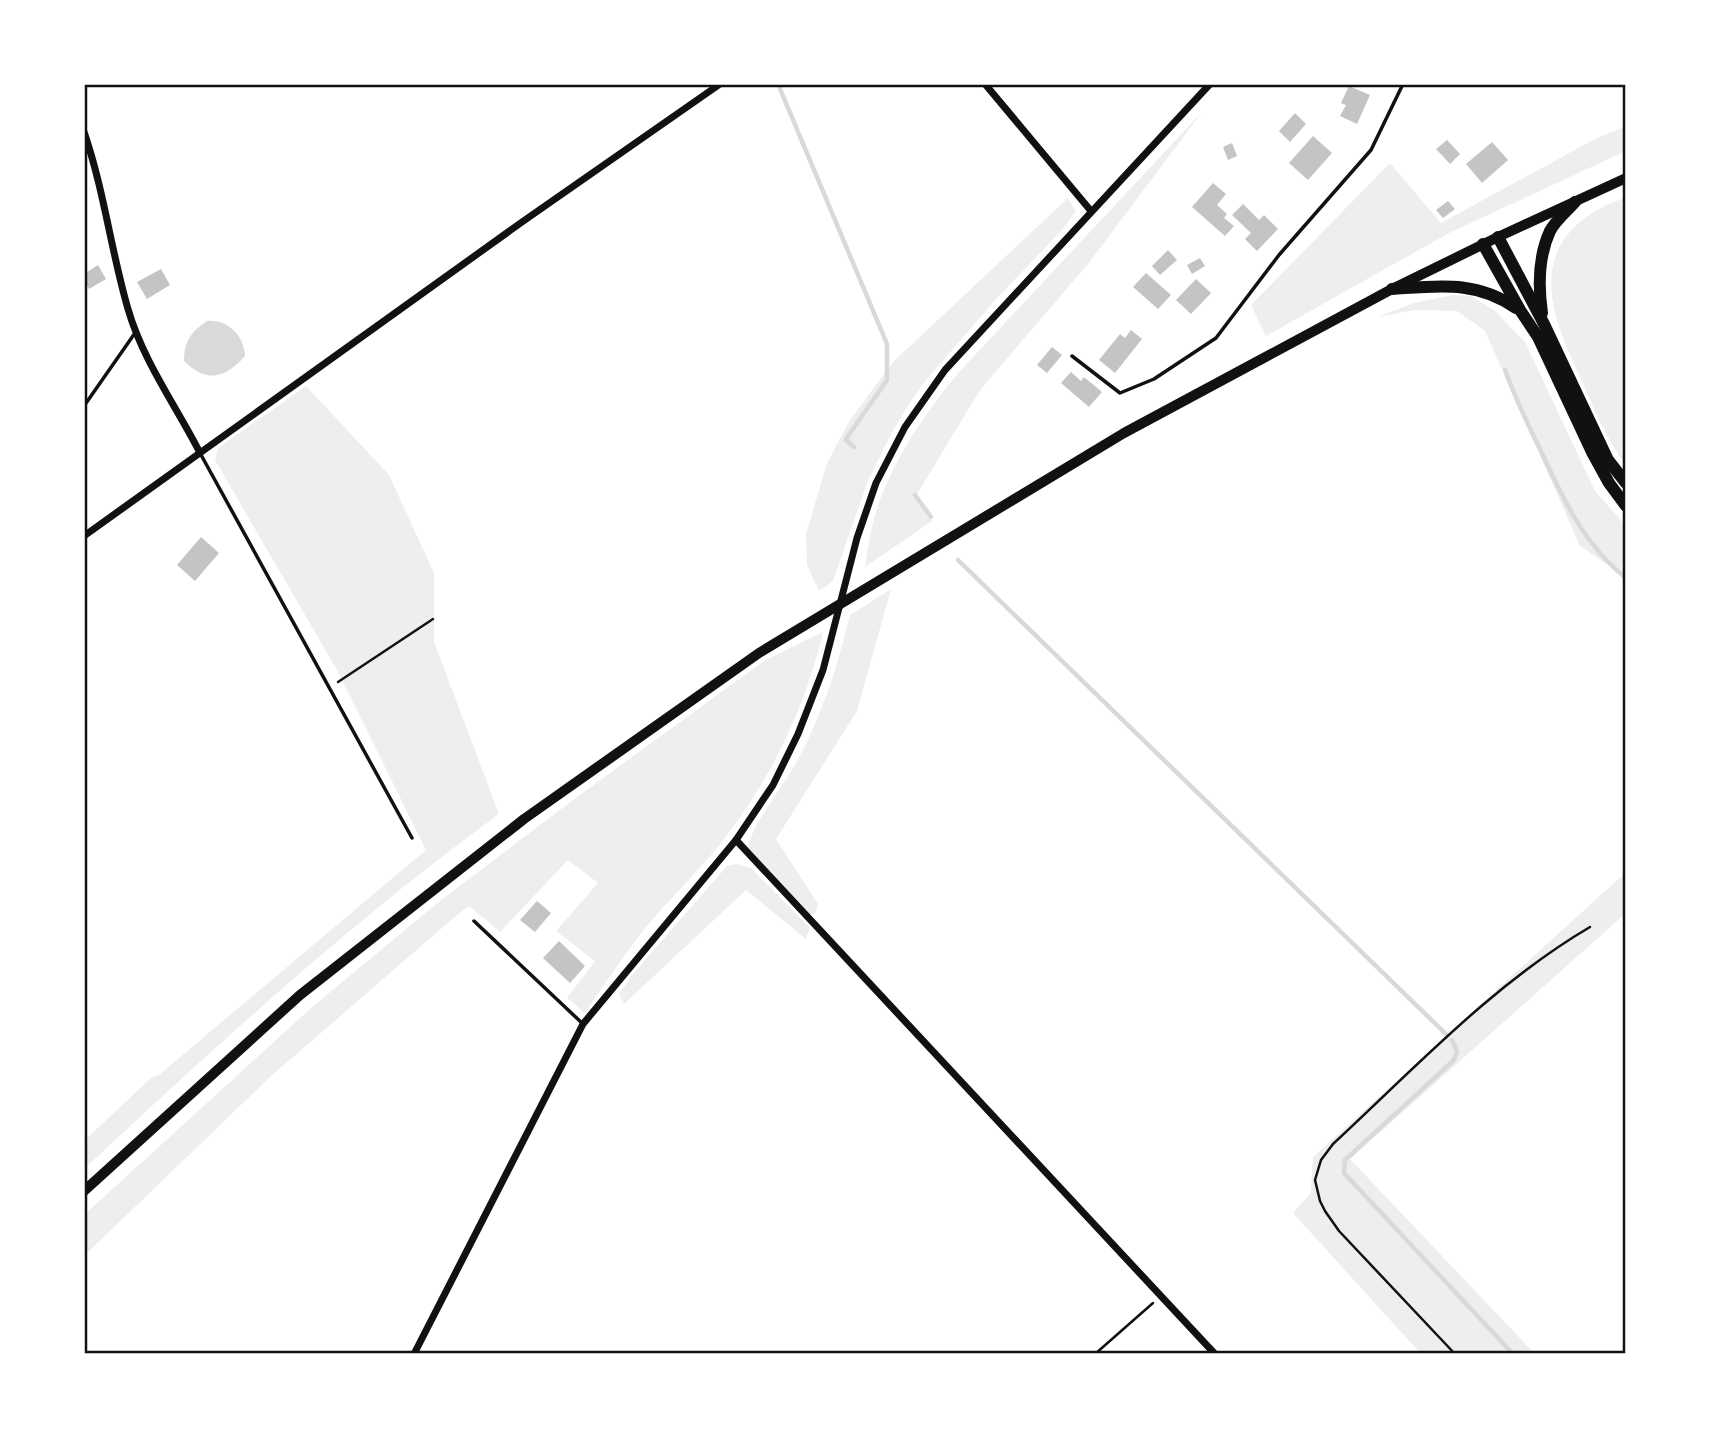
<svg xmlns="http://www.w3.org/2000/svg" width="1710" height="1438" viewBox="0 0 1710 1438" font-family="'Roboto Serif',serif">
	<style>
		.green { fill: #eee }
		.water { fill: #d9d9d9 }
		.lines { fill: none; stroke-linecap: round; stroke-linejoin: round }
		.stream { stroke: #d9d9d9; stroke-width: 4.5 }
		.building { fill: #c4c4c4 }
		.path { stroke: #111; stroke-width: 2.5 }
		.service { stroke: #111; stroke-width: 3.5 }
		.minor { stroke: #111; stroke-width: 7 }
		.secondary { stroke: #111; stroke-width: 10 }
		.motorway { stroke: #111; stroke-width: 12 }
		.neatline { fill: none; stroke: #111; stroke-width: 2.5 }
	</style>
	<rect width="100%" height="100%" fill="#fff"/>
	<g class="green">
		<path d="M1202,112l-114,152 -108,126 -64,106 16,25 -67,46c3,-20 6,-40 12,-58 17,-51 49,-97 83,-138z"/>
		<path d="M1626,126v25l-177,82 -183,103 -15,-31 139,-142 51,60 152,-83z"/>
		<path d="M1626,197v269c-20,-28 -33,-59 -47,-91 -26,-58 -52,-119 13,-162 10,-7 23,-11 34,-16z"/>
		<path d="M1068,198l8,13 -14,19 -64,67 -73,84 -16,23 -18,30 -24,49 -34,98 -14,10 -12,-26 -1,-31 21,-71 23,-43 43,-58z"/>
		<path d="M1453,295l18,1 24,15 30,31 70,149 31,35v51l-46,-31 -95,-215 -28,-20 -43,-1 -36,7 36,-14z"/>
		<path d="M306,386l83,89 45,98v69l65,172c-147,107 -282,231 -415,355v-28l67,-63 9,-4 266,-224 -89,-180 -122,-210 3,-12z"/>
		<path d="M891,589l-34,122 -81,128 42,65 -3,10h-5l-59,-63 -3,-7c12,-32 36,-58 52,-88 23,-45 38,-91 50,-141z"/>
		<path d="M823,632c-18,76 -51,144 -98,206 -24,31 -53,58 -78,88 -23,28 -42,58 -62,87l-18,-15 28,-37 -39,-30 42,-48 -30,-23 -68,72 -31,-26 -12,9 -187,162 -186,179v-41l227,-207 130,-108 136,-103 187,-136z"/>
		<path d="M736,864l15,4 59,60 -4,11 -60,-49 -122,114 -5,-10 13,-19 95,-109z"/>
		<path d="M1626,872v41l-276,246 185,195h-114l-128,-141 18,-20 2,-36z"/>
	</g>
	<path class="water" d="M207,321c21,-2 37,15 38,35 -20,22 -38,28 -61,5 0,-20 7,-29 23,-40z"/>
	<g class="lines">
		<g class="stream">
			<path d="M778,84l109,260v36l-39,56 -2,4 8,7"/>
			<path d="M1505,370c10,27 22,53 35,79 22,48 44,96 86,129"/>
			<path d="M915,495l16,22"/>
			<path d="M958,560l489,475"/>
			<path d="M1452,1040l5,11 -3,9 -109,100 -1,13 169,181"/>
		</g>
	</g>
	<g class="building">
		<path d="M1349,86l21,9 -13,29 -17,-8 6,-11 -5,-2z"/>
		<path d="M1295,113l11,11 -16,18 -11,-11z"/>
		<path d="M1313,136l19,17 -24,27 -19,-17z"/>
		<path d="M1447,140l13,14 -10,10 -14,-15z"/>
		<path d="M1492,142l16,18 -26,23 -16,-19z"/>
		<path d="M1232,143l5,13 -9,4 -5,-13z"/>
		<path d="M1213,183l13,11 -9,11 10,9 -3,4 10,8 -9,10 -33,-29z"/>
		<path d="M1448,201l7,8 -12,9 -7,-8z"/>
		<path d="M1243,204l16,16 5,-5 14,14 -21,22 -12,-12 6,-6 -19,-18z"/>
		<path d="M1168,250l9,10 -17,15 -8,-9z"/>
		<path d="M1200,258l5,8 -13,8 -5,-9z"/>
		<path d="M98,265l8,14 -17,10 -3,-5 -2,1v-11z"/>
		<path d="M161,269l9,16 -23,14 -10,-17z"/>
		<path d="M1146,273l25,22 -13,14 -25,-22z"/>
		<path d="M1196,279l15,14 -20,21 -15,-14z"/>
		<path d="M1131,330l11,9 -27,34 -16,-13 21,-26 5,4z"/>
		<path d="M1052,347l10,8 -15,18 -10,-8z"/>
		<path d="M1071,372l10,9 3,-4 18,15 -13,15 -28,-24z"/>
		<path d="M201,537l18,16 -24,28 -18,-16z"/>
		<path d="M537,901l14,12 -16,19 -15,-12z"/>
		<path d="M559,941l26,25 -15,17 -27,-25z"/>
	</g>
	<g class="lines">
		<g class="path">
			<path d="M338,682l95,-63"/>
			<path d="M1095,1354l58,-51"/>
			<path d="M1455,1354l-116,-123 -14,-20 -5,-10 -5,-21 6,-20 12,-16c81,-75 160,-160 257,-217"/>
		</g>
		<g class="service">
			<path d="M1072,356l48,37 34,-14 62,-41 63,-83 92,-105 32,-66"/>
			<path d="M84,406l51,-73"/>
			<path d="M200,453l212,385"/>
			<path d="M474,921l109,103"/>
		</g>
		<g class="minor">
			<path d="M985,84l106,127"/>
			<path d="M84,132c20,58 27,119 44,177 15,52 48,97 72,144"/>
			<path d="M84,536l438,-314 198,-138"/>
			<path d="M736,840l479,514"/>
			<path d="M414,1354l169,-330 153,-184 37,-55 25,-51 25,-64 34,-132 19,-55 29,-56 40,-57 265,-286"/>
		</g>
		<path class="secondary" d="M84,1191l216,-196 224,-176 235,-166 365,-220 268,-144 106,-52 128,-59"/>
		<g class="motorway">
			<path d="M1498,237l46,87 64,136 18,23"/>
			<path d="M1483,244l37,66 18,27 54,115 17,31 17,23"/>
			<path d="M1392,289c46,-3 84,-9 124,19"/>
			<path d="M1542,313c-4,-28 -4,-56 8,-82 5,-10 17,-20 25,-29"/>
		</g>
	</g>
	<rect width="1710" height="1438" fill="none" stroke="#ffffff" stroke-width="172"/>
	<rect x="86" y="86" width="1538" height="1266" class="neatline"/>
</svg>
